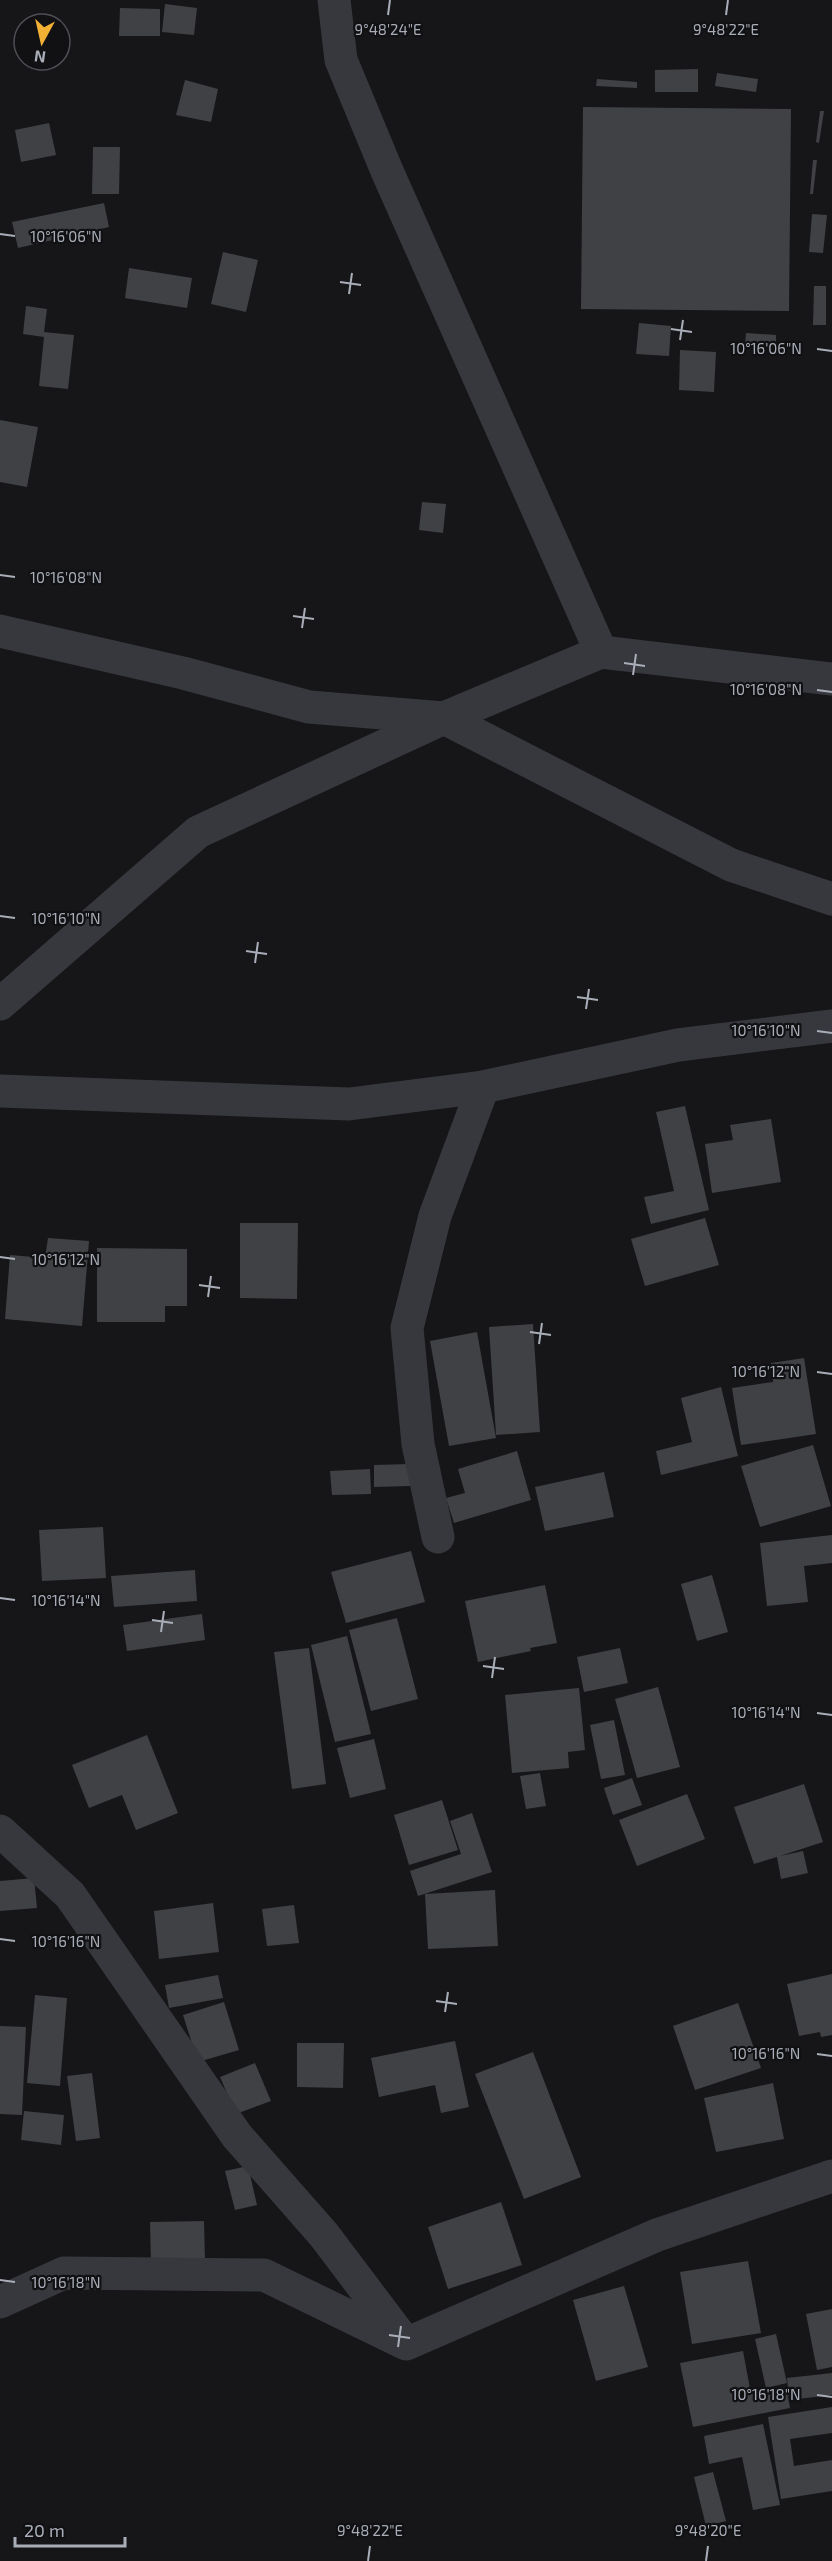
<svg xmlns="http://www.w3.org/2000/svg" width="832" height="2561" viewBox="0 0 832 2561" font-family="'Exo 2',sans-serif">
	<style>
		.building { fill: #404145 }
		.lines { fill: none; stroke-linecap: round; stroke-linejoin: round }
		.street { stroke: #37383d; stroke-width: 33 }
		.ticks { fill: none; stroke: #a8adb8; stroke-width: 2 }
		.ticks-label { font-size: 15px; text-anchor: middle; fill: #a8adb8; stroke: #111113; stroke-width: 4.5; stroke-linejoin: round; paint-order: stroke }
	</style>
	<rect width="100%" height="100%" fill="#161618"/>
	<g class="building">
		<path d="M165,4l32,4 -3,27 -32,-3z"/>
		<path d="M120,8l40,1v27h-41z"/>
		<path d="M698,69v23h-43v-22z"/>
		<path d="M717,73l41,6 -2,13 -41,-6z"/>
		<path d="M597,79l40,3v6l-41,-2z"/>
		<path d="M185,80l33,9 -7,33 -35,-7z"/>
		<path d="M583,107l208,2 -2,202 -208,-2z"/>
		<path d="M820,111h4l-5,32 -3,-1z"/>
		<path d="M49,123l7,32 -35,7 -6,-32z"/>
		<path d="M93,147h27l-1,47h-27z"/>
		<path d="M813,160h4l-4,34h-3z"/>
		<path d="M104,203l5,24 -91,21 -6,-26z"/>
		<path d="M812,214l15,1 -4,38 -14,-1z"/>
		<path d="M223,252l35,8 -12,52 -35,-8z"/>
		<path d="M129,268l63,10 -5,30 -62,-10z"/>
		<path d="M814,286h12v39h-13z"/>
		<path d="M26,306l21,3 -3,23 30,3 -6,54 -29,-3 5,-49 -21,-3z"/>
		<path d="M639,323l32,3 -2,30 -33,-2z"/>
		<path d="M746,333l30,2v11l-31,-1z"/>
		<path d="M680,350l36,2 -2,40 -35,-2z"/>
		<path d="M0,420l38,7 -11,60 -27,-5z"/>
		<path d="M422,502l24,2 -3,29 -24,-3z"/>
		<path d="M685,1106l24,104 -58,14 -7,-27 30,-6 -18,-79z"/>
		<path d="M771,1119l10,63 -69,11 -7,-49 28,-4 -3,-15z"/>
		<path d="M705,1218l14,47 -74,21 -14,-47z"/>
		<path d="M240,1223h58l-1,76 -57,-1z"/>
		<path d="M48,1238l41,3 -7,85 -77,-7 5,-64 35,3z"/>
		<path d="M97,1248l90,1v57h-22v16h-68z"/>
		<path d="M533,1324l7,108 -44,3 -7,-108z"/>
		<path d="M477,1332l19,106 -47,8 -19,-105z"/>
		<path d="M804,1358l12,76 -75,11 -9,-57 41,-6 -2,-19z"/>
		<path d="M721,1387l17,69 -77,19 -5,-24 36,-9 -11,-44z"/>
		<path d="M813,1445l18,61 -71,21 -19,-61z"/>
		<path d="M517,1451l14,49 -77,23 -8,-25 19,-5 -7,-24z"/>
		<path d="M410,1464v22l-36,1v-22z"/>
		<path d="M370,1469l1,25 -39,1 -2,-24z"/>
		<path d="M604,1472l10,45 -69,14 -10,-44z"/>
		<path d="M103,1527l3,51 -64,3 -3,-51z"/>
		<path d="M832,1535v28l-28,3 4,36 -41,4 -7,-63z"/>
		<path d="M411,1551l14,51 -79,21 -15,-51z"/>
		<path d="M195,1570l2,31 -83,6 -3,-31z"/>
		<path d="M712,1575l16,57 -31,9 -16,-57z"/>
		<path d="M545,1585l12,58 -27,5 1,3 -53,11 -13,-61z"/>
		<path d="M202,1614l3,26 -78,11 -4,-26z"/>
		<path d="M397,1618l21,81 -47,12 -22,-81z"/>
		<path d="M347,1636l24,98 -36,8 -24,-97z"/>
		<path d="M309,1648l17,136 -34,5 -18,-137z"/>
		<path d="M620,1648l8,35 -44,9 -7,-35z"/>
		<path d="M658,1687l22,80 -43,11 -22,-79z"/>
		<path d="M579,1688l6,62 -17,2 1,16 -57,5 -7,-78z"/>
		<path d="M614,1720l11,55 -24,4 -11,-54z"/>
		<path d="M147,1735l31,78 -42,17 -14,-35 -33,13 -17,-43z"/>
		<path d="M374,1739l12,50 -36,9 -13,-50z"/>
		<path d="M540,1773l6,33 -20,3 -6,-33z"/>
		<path d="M632,1778l10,27 -29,10 -9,-27z"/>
		<path d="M804,1784l19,58 -43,14 23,-5 5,22 -27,6 -4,-22 -23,7 -20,-57z"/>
		<path d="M687,1794l18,45 -68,27 -18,-46z"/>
		<path d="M442,1800l16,50 -49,15 -15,-50z"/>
		<path d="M472,1813l20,59 -74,24 -8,-25 51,-17 -11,-33z"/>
		<path d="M34,1878l3,30 -37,3v-30z"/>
		<path d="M495,1890l3,56 -70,3 -3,-55z"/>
		<path d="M213,1903l6,49 -60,7 -5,-48z"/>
		<path d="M294,1905l5,38 -32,3 -5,-37z"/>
		<path d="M832,1974v61l-11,2 -1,-5 -21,4 -12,-52z"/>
		<path d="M218,1975l5,23 -54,10 -4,-23z"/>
		<path d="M35,1995l32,3 -7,88 -33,-3z"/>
		<path d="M224,2002l15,48 -41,12 -15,-47z"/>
		<path d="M738,2003l23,65 -66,22 -22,-64z"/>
		<path d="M0,2026l26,1 -4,88 -22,-1z"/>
		<path d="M455,2041l14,66 -28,6 -6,-28 -56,12 -8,-39z"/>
		<path d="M297,2043h47l-1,45 -46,-1z"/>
		<path d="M533,2052l48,125 -57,22 -49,-125z"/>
		<path d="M255,2063l16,38 -35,13 -16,-37z"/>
		<path d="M92,2073l8,65 -24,3 -9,-65z"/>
		<path d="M773,2083l11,56 -68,13 -12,-54z"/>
		<path d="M24,2111l40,4 -3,30 -40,-5z"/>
		<path d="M248,2166l9,39 -22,5 -10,-39z"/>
		<path d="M501,2202l21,63 -74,24 -20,-62z"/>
		<path d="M204,2221l1,41 -54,2 -1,-42z"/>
		<path d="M748,2261l13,72 -69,11 -12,-72z"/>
		<path d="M624,2286l24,81 -52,14 -23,-81z"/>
		<path d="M832,2309v58l-15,3 -11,-56z"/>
		<path d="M776,2334l11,49 -21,5 -11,-49z"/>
		<path d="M743,2351l8,43 35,-7 4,21 -97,19 -13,-64z"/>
		<path d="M832,2373v22l-43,5 -2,-22z"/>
		<path d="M832,2407v26l-42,6 4,27 38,-6v31l-51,8 -13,-82z"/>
		<path d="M763,2424l17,81 -27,5 -11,-53 -33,7 -5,-28z"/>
		<path d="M713,2472l13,49 -20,5 -12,-49z"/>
	</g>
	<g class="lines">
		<g class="street">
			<path d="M334,0l7,60 46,111 214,481"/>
			<path d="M0,631l183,42 126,34 135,11 287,147 101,34"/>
			<path d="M0,1004l198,-172 246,-114 157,-66 231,27"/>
			<path d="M0,1091l349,13 134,-17 195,-42 154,-19"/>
			<path d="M438,1537l-20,-93 -11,-116 28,-112 48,-129"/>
			<path d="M0,1831l70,64 167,241 87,99 80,106"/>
			<path d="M0,2302l64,-29 200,2 142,69 251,-109 175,-59"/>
		</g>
	</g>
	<path class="ticks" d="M388,15l2,-15M726,15l2,-15M0,234l15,2M340,282l21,3M349,294l3,-21M671,329l21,3M680,340l3,-20M817,349l15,2M0,575l15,2M293,616l21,3M302,628l3,-20M624,663l21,3M633,675l3,-21M817,690l15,2M0,916l15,2M246,951l21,3M255,963l3,-21M577,997l21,3M586,1009l3,-20M817,1031l15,2M0,1257l15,2M199,1285l21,3M208,1297l3,-21M530,1332l21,3M539,1344l3,-21M817,1372l15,2M0,1598l15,2M152,1620l21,3M161,1632l3,-21M483,1666l21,3M492,1678l3,-21M817,1713l15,2M0,1939l15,2M436,2001l21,3M445,2012l3,-20M817,2054l15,2M0,2280l15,2M389,2335l21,3M398,2347l3,-21M817,2395l15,2M368,2561l2,-15M706,2561l2,-15"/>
	<g class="ticks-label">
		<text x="388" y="35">9°48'24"E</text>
		<text x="726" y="35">9°48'22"E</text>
		<text x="66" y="242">10°16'06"N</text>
		<text x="766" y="354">10°16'06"N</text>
		<text x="66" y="583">10°16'08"N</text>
		<text x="766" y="695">10°16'08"N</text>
		<text x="66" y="924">10°16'10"N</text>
		<text x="766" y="1036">10°16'10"N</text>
		<text x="66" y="1265">10°16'12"N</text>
		<text x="766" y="1377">10°16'12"N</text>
		<text x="66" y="1606">10°16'14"N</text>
		<text x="766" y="1718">10°16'14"N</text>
		<text x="66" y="1947">10°16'16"N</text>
		<text x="766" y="2059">10°16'16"N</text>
		<text x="66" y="2288">10°16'18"N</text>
		<text x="766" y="2400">10°16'18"N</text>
		<text x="370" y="2536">9°48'22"E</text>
		<text x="708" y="2536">9°48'20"E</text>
	</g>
	<g transform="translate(42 42) rotate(188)"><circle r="28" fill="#111113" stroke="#4d4f55" stroke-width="1.5"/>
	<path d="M0-4.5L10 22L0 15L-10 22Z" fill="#f2b134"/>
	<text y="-9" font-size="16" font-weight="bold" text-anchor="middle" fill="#a8adb8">N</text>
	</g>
	<path d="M15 2537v9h110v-9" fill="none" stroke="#a8adb8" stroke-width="3"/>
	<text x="24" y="2537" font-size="18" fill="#a8adb8" stroke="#111113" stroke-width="4.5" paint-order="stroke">20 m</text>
</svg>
